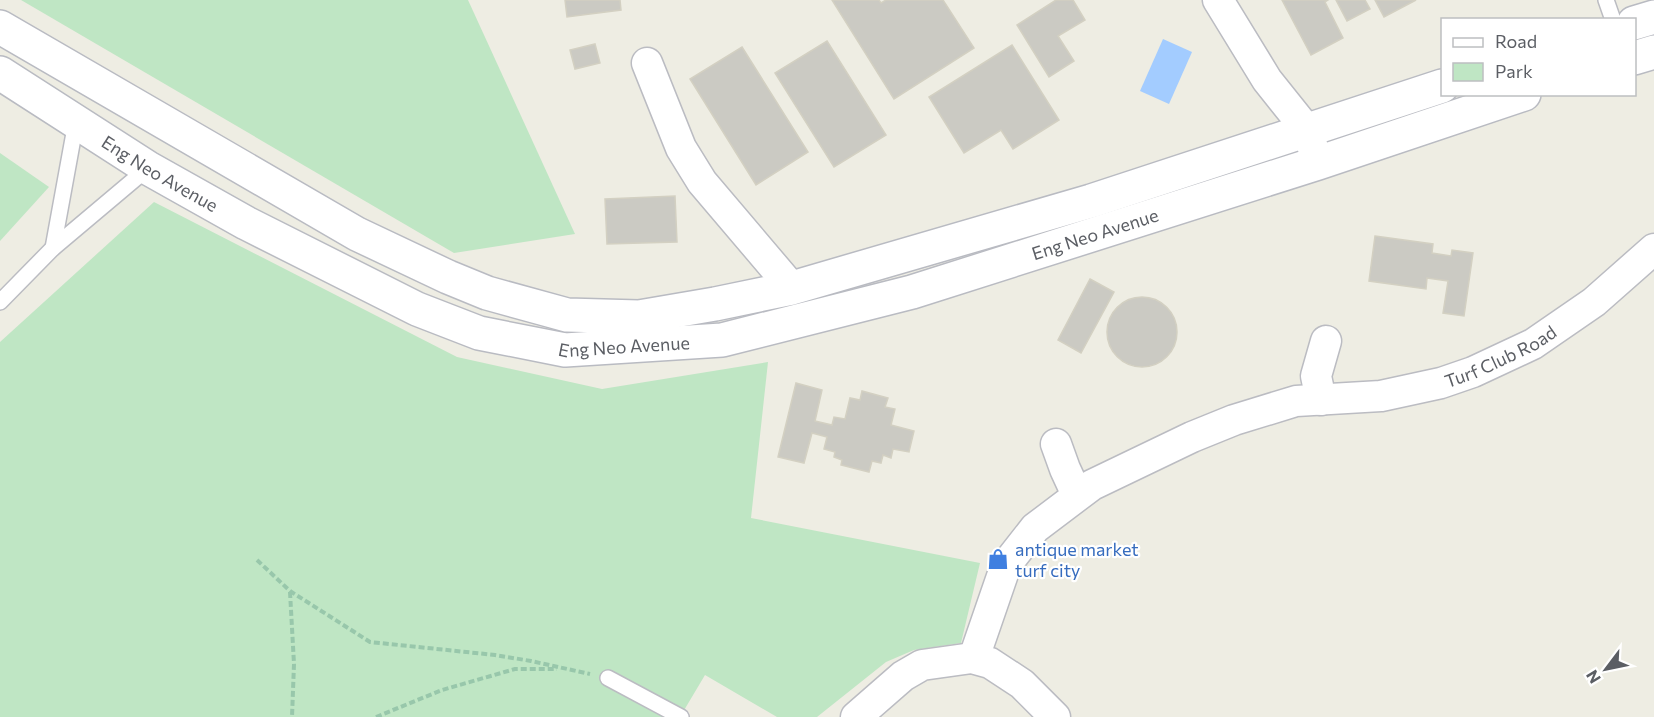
<svg xmlns="http://www.w3.org/2000/svg" width="1654" height="717" viewBox="0 0 1654 717" font-family="Commissioner,sans-serif">
	<style>
		.green { fill: #bfe6c4 }
		.water { fill: #a3ccff }
		.building { fill: #cbcac3; stroke: #d3d0c2; stroke-width: 1.5 }
		.lines { fill: none; stroke-linecap: round; stroke-linejoin: round }
		.service-casing { stroke: #bbbcc2; stroke-width: 18 }
		.minor-casing { stroke: #bbbcc2; stroke-width: 33 }
		.secondary-casing { stroke: #b9bbc2; stroke-width: 36 }
		.path { stroke: #98c7ab; stroke-width: 4; stroke-dasharray: 6 3; stroke-linecap: butt }
		.service { stroke: #fff; stroke-width: 15 }
		.minor { stroke: #fff; stroke-width: 30 }
		.secondary { stroke: #fff; stroke-width: 33 }
		.labels { text-anchor: middle; dominant-baseline: central; stroke-width: 4.5; stroke-linejoin: round; paint-order: stroke }
		.street-label { font-size: 18px; fill: #5b5e64; stroke: #fff }
		.shop-label { font-size: 18px; fill: #366cbe; stroke: #fff; text-anchor: start }
	</style>
	<rect width="100%" height="100%" fill="#eeede3"/>
	<g class="green">
		<path d="M21,0h447l107,234 -121,19z"/>
		<path d="M0,153l49,34 -49,54z"/>
		<path d="M154,202l303,155 145,32 166,-27 -17,156 229,45 -19,80 -47,7 -28,12 -69,55h-40l-72,-42 -25,42h-680v-375z"/>
	</g>
	<path class="water" d="M1163,39l29,13 -23,52 -29,-13z"/>
	<g class="building">
		<path d="M565,0h55l1,10 -54,7z"/>
		<path d="M832,0h47l2,3 5,-3h57l31,48 -80,51z"/>
		<path d="M1056,0h17l12,20 -27,16 16,25 -25,16 -32,-52z"/>
		<path d="M1282,0h46l-3,2 18,36 -32,17z"/>
		<path d="M1336,0h29l5,9 -23,12z"/>
		<path d="M1375,0h41l-32,17z"/>
		<path d="M827,41l59,94 -52,32 -59,-94z"/>
		<path d="M595,44l5,19 -25,6 -5,-19z"/>
		<path d="M1012,45l47,75 -46,29 -12,-19 -37,23 -35,-56z"/>
		<path d="M742,47l66,105 -52,33 -66,-106z"/>
		<path d="M675,196l2,46 -70,2 -2,-45z"/>
		<path d="M1375,236l58,8 -1,9 19,3 1,-6 21,3 -9,63 -21,-3 5,-32 -21,-3 -1,11 -57,-8z"/>
		<path d="M1090,279l24,13 -33,61 -23,-13z"/>
		<circle cx="1142" cy="332" r="35"/>
		<path d="M796,383l26,7 -7,31 17,4 2,-8 11,2 5,-21 10,2 2,-9 26,7 -3,9 10,2 -4,16 23,6 -5,21 -16,-3 -2,9 -8,-3 -2,8 -9,-2 -3,11 -28,-7 1,-5 -8,-3 1,-5 -11,-3 3,-12 -15,-4 -8,30 -26,-6z"/>
	</g>
	<g class="lines">
		<defs>
			<g id="service">
				<path d="M1606,0l7,20"/>
				<path d="M53,248l23,-126"/>
				<path d="M0,302l53,-54 95,-80"/>
				<path d="M608,678l73,39"/>
			</g>
			<g id="minor">
				<path d="M1218,0l49,80 40,50 7,21"/>
				<path d="M647,63l34,85 21,34 90,106"/>
				<path d="M1321,400l-5,-24 10,-35"/>
				<path d="M1056,444l9,25 12,26"/>
				<path id="s1" d="M977,649l29,-84 29,-37 57,-43 100,-48 42,-17 62,-19 85,-5 60,-13 32,-11 60,-28 61,-42 60,-53"/>
				<path d="M856,717l47,-41 19,-11 50,-7 18,5 32,21 33,33"/>
			</g>
			<g id="secondary">
				<path d="M1634,23l20,-6"/>
				<path d="M0,27l357,207 91,43 39,16 80,22 72,2 76,-13 77,-16 299,-87 351,-115"/>
				<path d="M1634,58l20,-6"/>
				<path id="s2" d="M0,73l148,95 98,55 171,86 62,24 86,17 157,-10 190,-48 406,-129 206,-69"/>
			</g>
		</defs>
		<use href="#service" class="service-casing"/>
		<use href="#minor" class="minor-casing"/>
		<use href="#secondary" class="secondary-casing"/>
		<g class="path">
			<path d="M257,560l33,31 80,51 125,13 36,6 59,13"/>
			<path d="M290,592l4,72 -2,53"/>
			<path d="M376,717l66,-27 73,-21h42"/>
		</g>
		<use href="#service" class="service"/>
		<use href="#minor" class="minor"/>
		<use href="#secondary" class="secondary"/>
	</g>
	<defs>
		<symbol id="shop-bare" viewBox="-9 -9 18 18"><path d="M-5-2.5h2.3a2.7 3.5 0 0 1 5.4 0H5L5.5 6h-11ZM-1.5-2.5h3a1.5 2.3 0 0 0-3 0Z" fill="#3f7fe0" stroke="#fff" stroke-width="2.5" paint-order="stroke"/></symbol>
	</defs>
	<g fill-rule="evenodd">
		<use href="#shop-bare" x="983" y="544" width="30" height="30"/>
	</g>
	<g class="labels">
		<g class="street-label">
			<text stroke="none"><textPath href="#s2" startOffset="189">Eng Neo Avenue</textPath></text>
			<text stroke="none"><textPath href="#s2" startOffset="1179">Eng Neo Avenue</textPath></text>
			<text stroke="none"><textPath href="#s2" startOffset="693">Eng Neo Avenue</textPath></text>
			<text stroke="none"><textPath href="#s1" startOffset="640">Turf Club Road</textPath></text>
		</g>
		<g class="shop-label">
			<text x="1015" y="549">antique market<tspan x="1015" dy="21">turf city</tspan></text>
		</g>
	</g>
	<rect x="1441" y="18" width="195" height="78" fill="#ffffff" stroke="#bdbfc1" stroke-width="1.5"/>
	<rect x="1453" y="38" width="30" height="9" fill="#ffffff" stroke="#bdbfc1" stroke-width="1.5"/>
	<text x="1495" y="48" font-size="18" fill="#5b5e64">Road</text>
	<rect x="1453" y="63" width="30" height="18" fill="#bfe6c4" stroke="#bdbfc1" stroke-width="1.5"/>
	<text x="1495" y="78" font-size="18" fill="#5b5e64">Park</text>
	<g transform="translate(1606 669) rotate(238)" stroke="#ffffff" stroke-width="4.5" paint-order="stroke">
	<path d="M0-4.5L10 22L0 15L-10 22Z" fill="#5b5e64"/>
	<text y="-9" font-size="16" font-weight="bold" text-anchor="middle" fill="#5b5e64">N</text>
	</g>
</svg>
